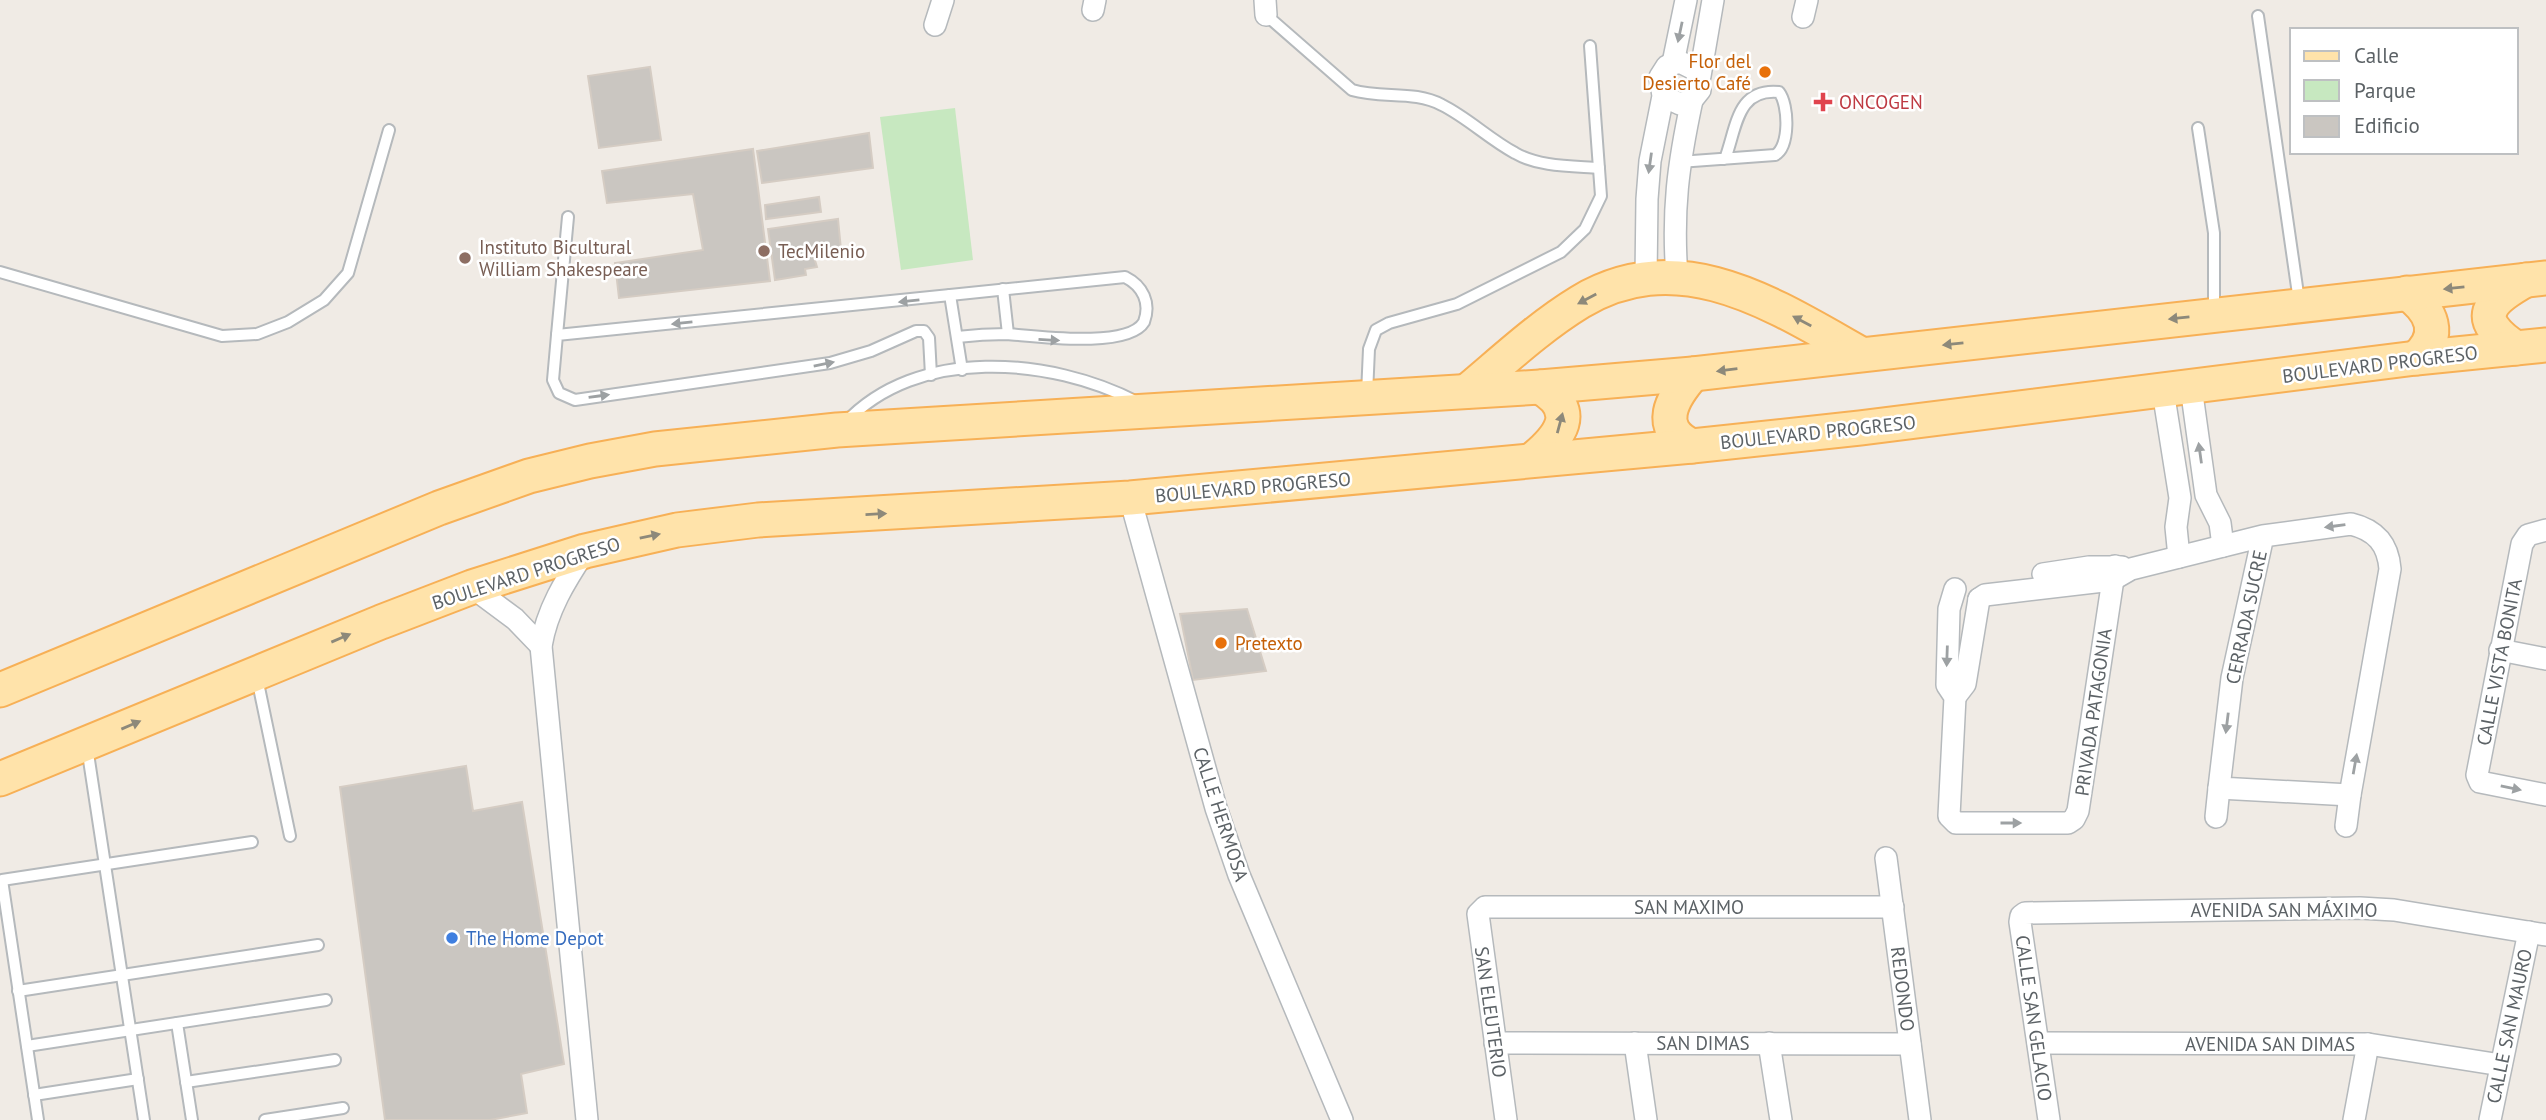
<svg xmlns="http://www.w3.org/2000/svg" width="2546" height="1120" viewBox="0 0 2546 1120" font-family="'PT Sans',sans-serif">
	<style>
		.green { fill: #c7e8c0 }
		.building { fill: #cac6c1; stroke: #d5ccc3; stroke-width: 2 }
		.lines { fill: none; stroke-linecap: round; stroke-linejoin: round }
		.lane-casing { stroke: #b5b9bc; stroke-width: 14 }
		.street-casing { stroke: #b5b9bc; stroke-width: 24 }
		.primary-casing { stroke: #f7b056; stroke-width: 37 }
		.lane { stroke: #fff; stroke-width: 10 }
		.street { stroke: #fff; stroke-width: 21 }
		.primary { stroke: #ffe3aa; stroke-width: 33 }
		.oneway { fill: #9da1a3 }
		.oneway2 { fill: #8d897a }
		.food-dot { fill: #e8710a; stroke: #fff; stroke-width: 2.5 }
		.health-dot { fill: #e0444e; stroke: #fff; stroke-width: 2.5 }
		.education-dot { fill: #8d6e63; stroke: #fff; stroke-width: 2.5 }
		.shop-dot { fill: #3f7fe0; stroke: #fff; stroke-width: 2.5 }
		.labels { text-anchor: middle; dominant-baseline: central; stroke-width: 5; stroke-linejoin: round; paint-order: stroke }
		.food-label { font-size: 19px; fill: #c56008; stroke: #fff; text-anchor: end }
		.health-label { font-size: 19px; fill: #be3a42; stroke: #fff; text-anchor: start }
		.education-label { font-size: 19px; fill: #785e54; stroke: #fff; text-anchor: start }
		.street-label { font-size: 19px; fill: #5c6266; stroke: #fff }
		.shop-label { font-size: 19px; fill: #366cbe; stroke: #fff; text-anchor: start }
	</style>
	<rect width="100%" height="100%" fill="#f0ebe5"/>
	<path class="green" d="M955,108l18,152 -72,10 -21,-153z"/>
	<g class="building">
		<path d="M650,67l11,73 -62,8 -11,-72z"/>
		<path d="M869,133l4,35 -111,15 -5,-32z"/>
		<path d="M753,149l17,132 -151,17 -4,-35 88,-13 -10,-56 -86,9 -5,-32z"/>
		<path d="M819,197l2,15 -55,7 -1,-14z"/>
		<path d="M838,219l3,31 -28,4 4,13 -12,2 1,6 -31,5 -7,-51z"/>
		<path d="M1247,609l19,62 -73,9 -13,-66z"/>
		<path d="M466,766l7,45 49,-9 42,262 -43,10 6,39 -37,7h-105l-45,-333z"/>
	</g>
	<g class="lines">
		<defs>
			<g id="lane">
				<path d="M1266,15l86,75c30,9 62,0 90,15 26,13 47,34 73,48 24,14 57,13 84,15"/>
				<path d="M2258,16l41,285"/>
				<path d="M2198,128l16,105v78"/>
				<path d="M1679,162l96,-7c15,-8 14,-50 4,-63 -42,-4 -42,34 -54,67"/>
				<path d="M0,272l222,64 35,-2 31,-12 36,-22 24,-27 41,-143"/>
				<path d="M1003,289l5,45"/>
				<path d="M950,295l175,-18c18,9 26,26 19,45 -16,27 -109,14 -137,12 -17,0 -33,1 -50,3"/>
				<path d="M557,335l11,-118"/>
				<path d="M931,375l-2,-37 -5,-7h-8l-45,20 -41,12 -255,37 -16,-7 -6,-13 4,-45 393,-40 12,75"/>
				<path d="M1367,394l2,-45 7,-19 13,-7 68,-19 104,-52 24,-23 16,-33 -11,-150"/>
				<path d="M845,423c72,-77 205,-66 292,-21"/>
				<path d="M257,678l33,158"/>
				<path d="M87,747l57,373"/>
				<path d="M18,991l300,-46"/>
				<path d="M177,1023l15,97"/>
				<path d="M27,1046l299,-46"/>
				<path d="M186,1082l149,-22"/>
				<path d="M34,1095l104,-16"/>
				<path d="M38,1120l-36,-240 250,-38"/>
				<path d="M265,1120l78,-12"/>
			</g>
			<g id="street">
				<path d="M1265,0l1,15"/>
				<path d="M1093,10l2,-10"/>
				<path d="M1803,17l4,-17"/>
				<path d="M935,25l8,-25"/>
				<path d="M1673,63l13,-63"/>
				<path d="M1700,76l13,-76"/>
				<path d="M1677,277c-5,-66 1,-112 15,-177"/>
				<path d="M1646,278l1,-79 3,-38 13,-65 -3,-19 7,-11 13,-4 16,8 4,20 -8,10 -12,4 -17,-8"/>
				<path d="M2191,387l15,108 14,28 3,23"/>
				<path d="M2163,391l17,107 -4,29 3,30"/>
				<path d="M1130,498l86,310 23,67 103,245"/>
				<path d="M2546,530l-18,5 -6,9 -45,231 3,7 66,13"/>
				<path d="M585,551c-20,30 -38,59 -44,95l46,474"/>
				<path d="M2043,574l46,-7h33"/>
				<path d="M472,587l43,32 26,27"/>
				<path d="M1955,589l-6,20 -2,76 8,12 -6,119 7,7h112l6,-4 4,-8 37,-245"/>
				<path d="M1979,599l6,-4 127,-15 19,-11 132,-33 88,-12c25,6 37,20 39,45l-40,226 -131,-7 13,-110 31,-142"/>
				<path d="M2500,650l46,9"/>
				<path d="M1955,697l10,-13 14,-85"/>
				<path d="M2216,817l3,-29"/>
				<path d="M2346,826l4,-31"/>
				<path d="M1886,858l34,262"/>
				<path d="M1495,1043l415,1"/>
				<path d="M1635,1043l11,77"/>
				<path d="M1769,1043l12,77"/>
				<path d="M2038,1043l330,1 133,21"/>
				<path d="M1506,1120l-28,-206 7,-7h408"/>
				<path d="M2049,1120l-29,-198 1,-6 4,-3 335,-5 34,2 152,25"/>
				<path d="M2354,1120l14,-76"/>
				<path d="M2490,1120l39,-188"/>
			</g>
			<g id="primary">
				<path d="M2407,293c25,18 36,42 9,65"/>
				<path d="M2516,348c-44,-29 -29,-46 10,-68"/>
				<path d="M1467,391c36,-30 72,-64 113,-89 100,-60 194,3 281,52"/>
				<path d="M1692,446c-38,-18 -20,-48 1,-72"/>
				<path d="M1532,460c28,-23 49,-49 8,-73"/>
				<path d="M0,690l439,-182 90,-32 61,-15 65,-12 182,-19 703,-43 153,-13 853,-96"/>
				<path d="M0,779l381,-157 91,-35 113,-36 92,-21 81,-10 372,-22 562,-52 168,-18 556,-70 130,-13"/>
			</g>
		</defs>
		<use href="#lane" class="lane-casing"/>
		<use href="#street" class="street-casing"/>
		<use href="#primary" class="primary-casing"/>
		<use href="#lane" class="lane"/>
		<use href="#street" class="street"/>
		<use href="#primary" class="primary"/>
	</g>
	<defs><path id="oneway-solid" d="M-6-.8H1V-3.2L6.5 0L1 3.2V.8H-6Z" transform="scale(1.75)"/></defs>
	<g class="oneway">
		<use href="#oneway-solid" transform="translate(1680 32) rotate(102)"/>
		<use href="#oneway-solid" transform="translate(1650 163) rotate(98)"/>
		<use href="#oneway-solid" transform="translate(909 301) rotate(174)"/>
		<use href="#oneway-solid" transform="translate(682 323) rotate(174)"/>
		<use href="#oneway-solid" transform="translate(1049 340) rotate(3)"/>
		<use href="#oneway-solid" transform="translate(824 364) rotate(-11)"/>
		<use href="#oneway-solid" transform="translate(599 396) rotate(-8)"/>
		<use href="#oneway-solid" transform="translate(2200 453) rotate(-98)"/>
		<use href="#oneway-solid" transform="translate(2335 526) rotate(172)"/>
		<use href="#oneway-solid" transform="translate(1947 656) rotate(92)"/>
		<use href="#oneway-solid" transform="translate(2227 723) rotate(97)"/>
		<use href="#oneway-solid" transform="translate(2355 764) rotate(-80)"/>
		<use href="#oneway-solid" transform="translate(2511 788) rotate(12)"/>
		<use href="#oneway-solid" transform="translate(2011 823)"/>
	</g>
	<g class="oneway2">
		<use href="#oneway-solid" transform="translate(2454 288) rotate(174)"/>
		<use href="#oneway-solid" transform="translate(1587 299) rotate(152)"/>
		<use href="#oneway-solid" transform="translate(2179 318) rotate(174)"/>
		<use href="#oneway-solid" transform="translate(1802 321) rotate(-152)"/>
		<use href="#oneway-solid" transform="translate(1953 344) rotate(174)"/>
		<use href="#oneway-solid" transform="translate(1727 370) rotate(173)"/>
		<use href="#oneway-solid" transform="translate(1560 423) rotate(-75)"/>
		<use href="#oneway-solid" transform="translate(876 514) rotate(-3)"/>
		<use href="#oneway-solid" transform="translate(650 536) rotate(-12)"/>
		<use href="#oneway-solid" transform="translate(341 638) rotate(-23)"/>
		<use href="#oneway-solid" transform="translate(131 725) rotate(-23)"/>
	</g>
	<g class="food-dot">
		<circle cx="1765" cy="72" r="7"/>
		<circle cx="1221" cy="643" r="7"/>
	</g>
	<path class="health-dot" d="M1819.5 91.5h7v7h7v7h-7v7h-7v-7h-7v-7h7z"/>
	<g class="education-dot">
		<circle cx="764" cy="251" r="7"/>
		<circle cx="465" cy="258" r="7"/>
	</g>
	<circle class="shop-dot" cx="452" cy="938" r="7"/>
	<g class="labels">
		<g class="food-label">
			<text x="1751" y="61">Flor del<tspan x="1751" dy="22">Desierto Café</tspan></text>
			<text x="1235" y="643" text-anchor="start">Pretexto</text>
		</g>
		<g class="health-label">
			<text x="1839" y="102">ONCOGEN</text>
		</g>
		<g class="education-label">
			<text x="479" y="247">Instituto Bicultural<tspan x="479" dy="22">William Shakespeare</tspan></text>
			<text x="778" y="251">TecMilenio</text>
		</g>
		<g class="street-label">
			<text transform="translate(2380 364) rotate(-7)">BOULEVARD PROGRESO</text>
			<text transform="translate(1818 432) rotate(-6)">BOULEVARD PROGRESO</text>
			<text transform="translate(1253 487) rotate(-5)">BOULEVARD PROGRESO</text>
			<text transform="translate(526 573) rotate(-18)">BOULEVARD PROGRESO</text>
			<text transform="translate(2246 617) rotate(-78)">CERRADA SUCRE</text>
			<text transform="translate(2499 662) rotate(-79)">CALLE VISTA BONITA</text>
			<text transform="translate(2093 712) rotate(-82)">PRIVADA PATAGONIA</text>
			<text transform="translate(1221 814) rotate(72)">CALLE HERMOSA</text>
			<text x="1689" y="907">SAN MAXIMO</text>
			<text x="2284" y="910">AVENIDA SAN MÁXIMO</text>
			<text transform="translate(1903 989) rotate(83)">REDONDO</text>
			<text transform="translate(1491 1012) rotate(82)">SAN ELEUTERIO</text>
			<text transform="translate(2034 1018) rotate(82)">CALLE SAN GELACIO</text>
			<text transform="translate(2509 1026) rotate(-78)">CALLE SAN MAURO</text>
			<text x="1703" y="1043">SAN DIMAS</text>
			<text x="2270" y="1044">AVENIDA SAN DIMAS</text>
		</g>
		<g class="shop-label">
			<text x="466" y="938">The Home Depot</text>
		</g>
	</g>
	<rect x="2290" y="28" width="228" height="126" fill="#ffffff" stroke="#bec0c2" stroke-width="2"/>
	<rect x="2304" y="51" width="35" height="10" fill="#ffe3aa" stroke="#bec0c2" stroke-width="2"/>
	<text x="2354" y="63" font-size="21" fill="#5c6266">Calle</text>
	<rect x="2304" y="80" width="35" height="21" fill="#c7e8c0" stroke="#bec0c2" stroke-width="2"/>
	<text x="2354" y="98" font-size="21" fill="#5c6266">Parque</text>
	<rect x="2304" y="116" width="35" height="21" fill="#cac6c1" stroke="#bec0c2" stroke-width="2"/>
	<text x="2354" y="133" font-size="21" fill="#5c6266">Edificio</text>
</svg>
